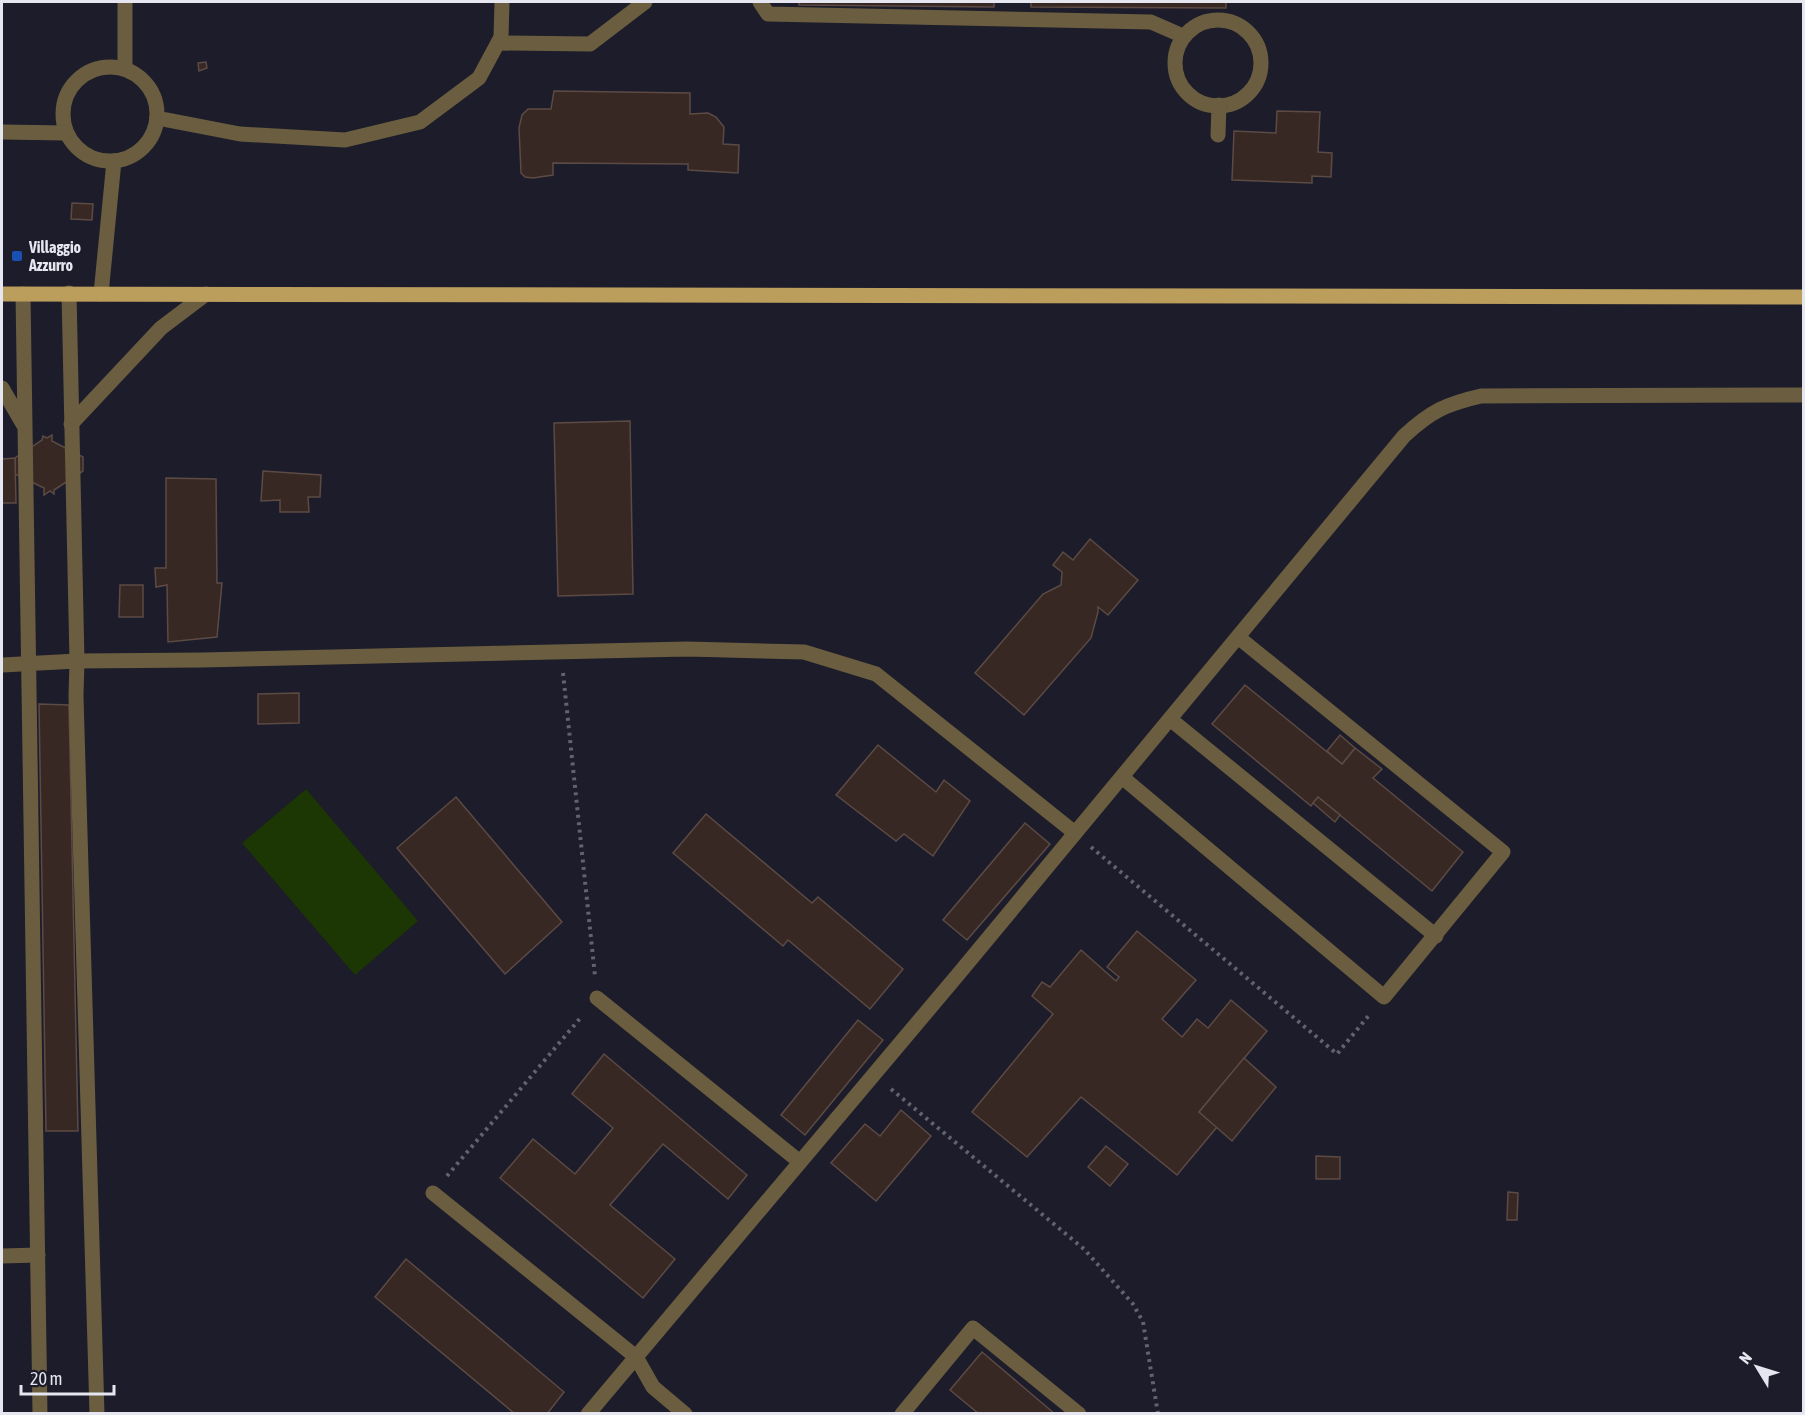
<svg xmlns="http://www.w3.org/2000/svg" width="1805" height="1415" viewBox="0 0 1805 1415" font-family="'Asap Condensed',sans-serif">
	<style>
		.green { fill: #1c3604 }
		.building { fill: #382823; stroke: #5c4a45; stroke-width: 1.5 }
		.lines { fill: none; stroke-linecap: round; stroke-linejoin: round }
		.path { stroke: #63636f; stroke-width: 4; stroke-dasharray: 3 4.5; stroke-linecap: butt }
		.minor { stroke: #6b5d3f; stroke-width: 15 }
		.major { stroke: #bb9d5c; stroke-width: 15 }
		.transit-dot { fill: #1a4fb4; stroke: #1c1c2a; stroke-width: 2 }
		.labels { text-anchor: middle; dominant-baseline: central; stroke-width: 4.5; stroke-linejoin: round; paint-order: stroke }
		.poi-label { font-size: 16px; font-weight: bold; fill: #e5e6ef; stroke: #1c1c2a; text-anchor: start }
	</style>
	<rect width="100%" height="100%" fill="#1c1c2a"/>
	<path class="green" d="M306,789l112,132 -63,54 -113,-132z"/>
	<g class="building">
		<path d="M799,2h195v5l-195,-2z"/>
		<path d="M1031,2h195v6l-195,-1z"/>
		<path d="M206,62l1,6 -8,3 -1,-8z"/>
		<path d="M554,91l136,2v21l18,-1 8,4 8,10 -1,17 16,1 -1,28 -50,-3v-6l-135,-1v12l-20,3 -8,-1 -4,-4 -2,-45 3,-13 6,-6h23z"/>
		<path d="M1277,111l43,1 -2,40 14,1 -1,24 -19,-1v7l-80,-3 2,-49 42,2z"/>
		<path d="M72,203l21,1 -1,16 -21,-1z"/>
		<path d="M630,421l3,173 -75,2 -4,-173z"/>
		<path d="M52,435v6l31,16v14l-29,19v4l-4,-3 -6,4v-7l-29,-14v-16l27,-18 1,-4 4,2z"/>
		<path d="M15,458l1,45h-14v-44z"/>
		<path d="M263,471l58,4 -1,22h-12l1,15h-29v-12l-19,1z"/>
		<path d="M166,478l50,1 1,104h5l-5,54 -49,5 -1,-57 -11,2 -1,-19h11z"/>
		<path d="M1090,539l48,41 -30,35 -10,-8v5l-7,26 -67,77 -49,-42 68,-79 18,-9 1,-13 -9,-7 10,-13 10,8z"/>
		<path d="M120,585h23v32h-24z"/>
		<path d="M1245,685l97,79 13,-16 27,21 -9,9 90,74 -31,39 -114,-94 -7,9 -99,-82z"/>
		<path d="M299,693v30l-41,1v-30z"/>
		<path d="M39,704l30,1 9,426h-32z"/>
		<path d="M1340,735l15,13 -13,16 -15,-13z"/>
		<path d="M878,745l58,47 8,-12 26,21 -37,55 -29,-22 -8,7 -60,-46z"/>
		<path d="M456,797l106,125 -57,52 -108,-126z"/>
		<path d="M1318,797l22,18 -5,7 -22,-19z"/>
		<path d="M706,814l106,89 6,-6 85,72 -33,40 -82,-69 -5,6 -110,-93z"/>
		<path d="M1025,823l25,21 -83,96 -24,-20z"/>
		<path d="M1137,931l59,49 -34,39 20,18 15,-18 11,9 23,-28 36,31 -68,81 18,15 -40,48 -96,-78 -54,60 -55,-45 81,-98 -21,-18 10,-14 8,5 31,-37 35,31 3,-4 -12,-10z"/>
		<path d="M858,1020l25,20 -78,95 -24,-20z"/>
		<path d="M604,1054l143,121 -19,24 -65,-55 -53,61 65,54 -32,39 -143,-120 33,-39 42,35 38,-46 -41,-34z"/>
		<path d="M1244,1058l32,29 -44,54 -33,-29z"/>
		<path d="M901,1110l30,26 -55,65 -45,-38 34,-39 15,12z"/>
		<path d="M1106,1146l22,18 -18,22 -22,-19z"/>
		<path d="M1316,1156l24,1v22h-24z"/>
		<path d="M1508,1192l10,1 -1,27h-10z"/>
		<path d="M406,1259l158,133 -17,22h-32l-140,-117z"/>
		<path d="M982,1352l73,62h-76l-29,-24z"/>
	</g>
	<g class="lines">
		<g class="path">
			<path d="M563,673l32,303"/>
			<path d="M1091,847l246,207 33,-40"/>
			<path d="M891,1089l193,160 49,55 10,18 15,92"/>
			<path d="M447,1176l135,-160"/>
		</g>
		<g class="minor">
			<path d="M125,2v67"/>
			<path d="M760,2l8,12 383,8 32,14"/>
			<circle cx="1218" cy="63" r="43"/>
			<path d="M498,43l92,1 55,-42"/>
			<circle cx="110" cy="114" r="47"/>
			<path d="M157,118l83,16 105,6 75,-18 59,-44 22,-41 1,-35"/>
			<path d="M2,132l64,1"/>
			<path d="M1218,135l1,-30"/>
			<path d="M69,293l8,368 -1,35 21,718"/>
			<path d="M23,294l17,1120"/>
			<path d="M101,294l13,-133"/>
			<path d="M2,388l21,36"/>
			<path d="M71,424l90,-96 45,-34"/>
			<path d="M2,665l75,-4 126,-1 484,-11 117,3 72,22 199,159"/>
			<path d="M1170,719l266,217"/>
			<path d="M1122,777l262,220 119,-145 -265,-215"/>
			<path d="M597,998l203,164"/>
			<path d="M433,1193l203,164 17,30 32,27"/>
			<path d="M2,1256l36,-1"/>
			<path d="M588,1414l373,-443 443,-535c27,-25 42,-32 77,-40l323,-1"/>
			<path d="M902,1414l71,-86 106,86"/>
		</g>
		<path class="major" d="M2,294l1802,3"/>
	</g>
	<rect class="transit-dot" x="11" y="250" width="12" height="12" rx="3"/>
	<g class="labels">
		<g class="poi-label">
			<text x="29" y="247">Villaggio<tspan x="29" dy="18">Azzurro</tspan></text>
		</g>
	</g>
	<rect width="1805" height="1415" fill="none" stroke="#e5e6ef" stroke-width="6"/>
	<g transform="translate(1757 1367) rotate(308)" stroke="#1c1c2a" stroke-width="4.5" paint-order="stroke">
	<path d="M0-4.5L10 22L0 15L-10 22Z" fill="#e5e6ef"/>
	<text y="-9" font-size="16" font-weight="bold" text-anchor="middle" fill="#e5e6ef">N</text>
	</g>
	<path d="M21 1385v9h93v-9" fill="none" stroke="#e5e6ef" stroke-width="3"/>
	<text x="30" y="1385" font-size="18" fill="#e5e6ef" stroke="#1c1c2a" stroke-width="4.5" paint-order="stroke">20 m</text>
</svg>
